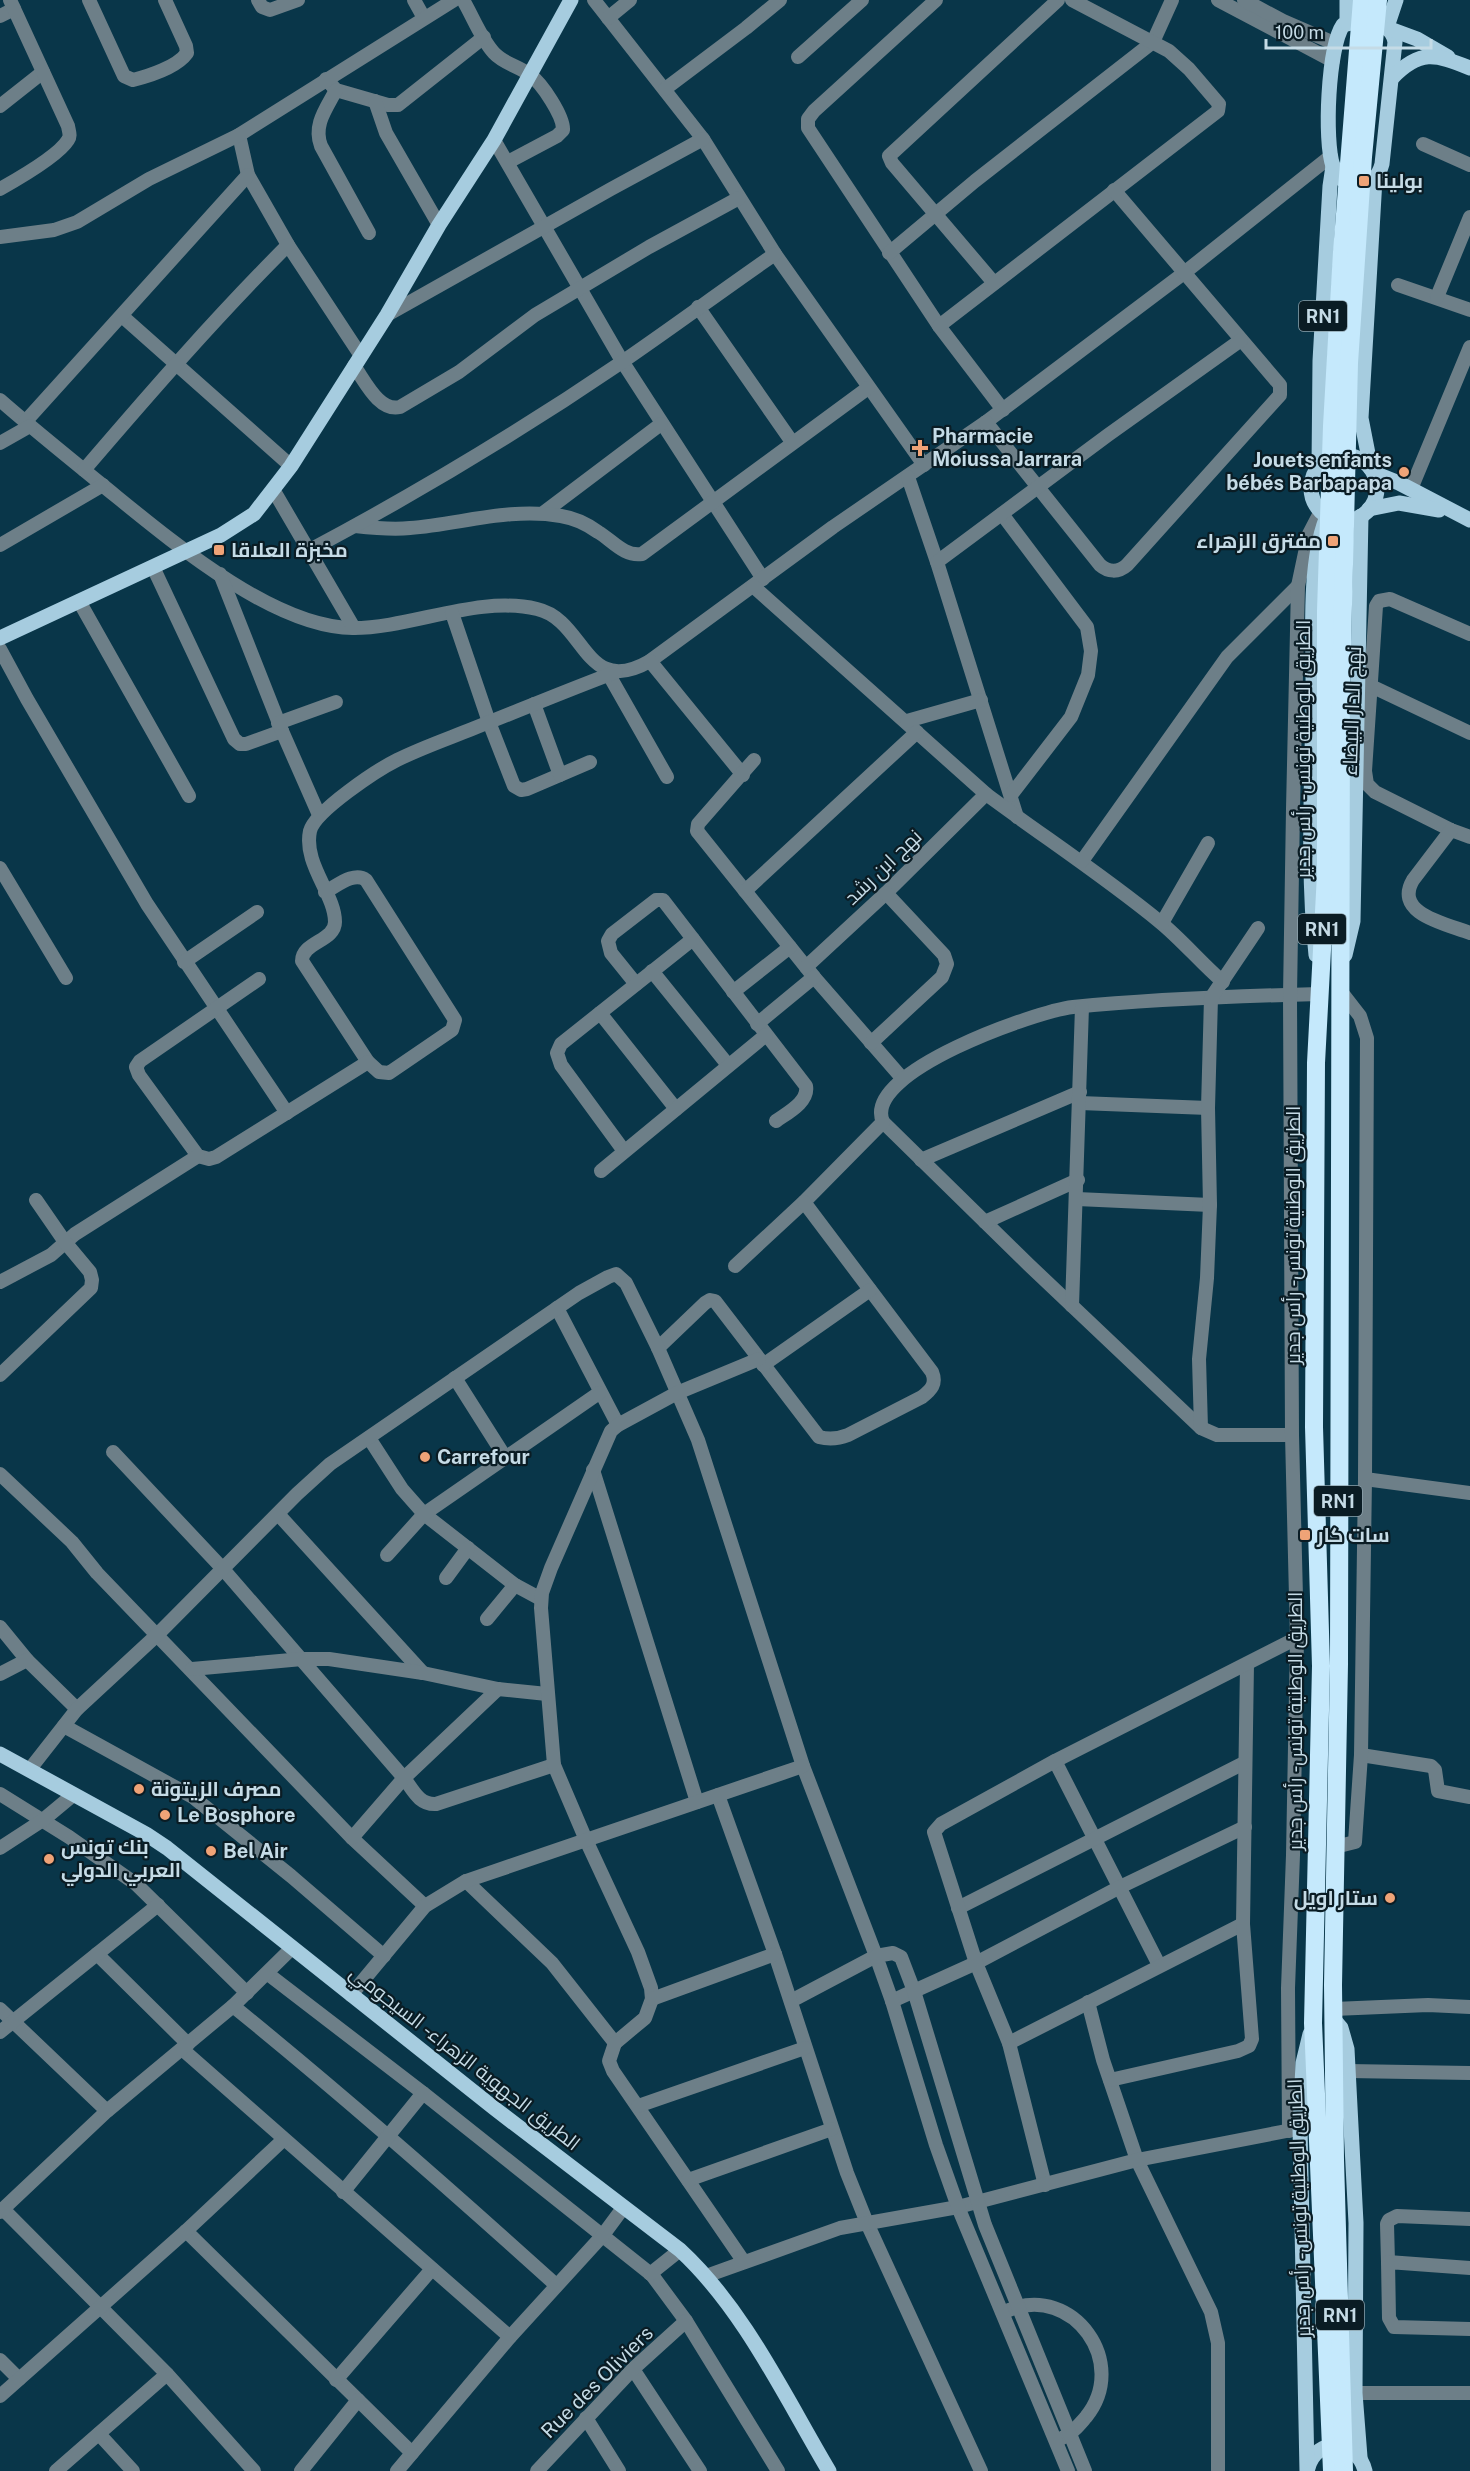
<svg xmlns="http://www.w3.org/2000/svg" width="1470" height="2471" viewBox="0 0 1470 2471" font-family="'Public Sans',Cairo,sans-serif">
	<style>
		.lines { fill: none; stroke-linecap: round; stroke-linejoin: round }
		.minor { stroke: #6d7f88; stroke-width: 14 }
		.major { stroke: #a6ccdf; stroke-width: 15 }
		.highway { stroke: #c5e9fc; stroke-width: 18 }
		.poi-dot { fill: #efa377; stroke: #0a1c24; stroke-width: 2 }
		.labels { text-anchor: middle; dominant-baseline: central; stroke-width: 4.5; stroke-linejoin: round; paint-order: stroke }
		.shield { fill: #0a1c24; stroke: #8da2ac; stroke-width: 1.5 }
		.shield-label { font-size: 18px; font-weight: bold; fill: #c5dbe6 }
		.poi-label { font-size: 20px; font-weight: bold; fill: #c5dbe6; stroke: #0a1c24; text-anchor: start }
		.street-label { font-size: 20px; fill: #c5dbe6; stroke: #0a1c24 }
	</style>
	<rect width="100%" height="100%" fill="#093649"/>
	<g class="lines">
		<g class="minor">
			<path d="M89,0l35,76 9,4c16,-4 44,-13 54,-27l-1,-7 -21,-46"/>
			<path d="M258,0l4,7 8,3 28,-10"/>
			<path d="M414,0l10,18"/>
			<path d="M463,0c10,17 18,39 31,53 10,11 25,13 36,22 12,8 34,42 33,55l-6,6 -49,26"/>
			<path d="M594,0l109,139 72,115 149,211"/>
			<path d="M936,0l-122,111 -6,8v9l131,198 64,84"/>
			<path d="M1218,0l115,61"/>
			<path d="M1244,0l39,21 53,23"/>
			<path d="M0,16l14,-7"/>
			<path d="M608,18l22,-18"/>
			<path d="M798,57l64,-57"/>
			<path d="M326,79l10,11 52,15h10l86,-68"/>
			<path d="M665,89l81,-61 34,-28"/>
			<path d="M336,90c-10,19 -23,35 -15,56l48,87"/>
			<path d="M375,101l11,32 53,92"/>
			<path d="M0,106l43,-34"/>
			<path d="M239,135l9,40 40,70 73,111"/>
			<path d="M494,140l128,221 141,218"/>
			<path d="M1423,144l47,21"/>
			<path d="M0,189c16,-9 59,-34 68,-49 3,-4 1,-8 0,-14l-58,-126"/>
			<path d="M0,237l54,-7 23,-8 72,-43 90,-44 215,-135"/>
			<path d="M889,253l86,-72 178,-139 19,-42"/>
			<path d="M994,283l-102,-120 -3,-7 169,-156"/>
			<path d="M1398,285l72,25"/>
			<path d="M1437,297l33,-80"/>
			<path d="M698,307l94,135"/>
			<path d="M387,315l224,-126 92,-50"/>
			<path d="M122,316l169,150"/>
			<path d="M939,326l279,-215 1,-7 -30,-35 -20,-18 -97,-51"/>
			<path d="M354,366c11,15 25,46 46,41l59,-35 76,-57 114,-68 90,-49"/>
			<path d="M0,400c33,29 67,56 101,84 62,50 170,144 252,144 59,0 125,-33 184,-19 49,11 47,90 113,52l183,-134 153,-105 198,-149 147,-117"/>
			<path d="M25,422l223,-247"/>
			<path d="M986,422l114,143c8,7 18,8 27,0l153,-170v-10l-166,-195"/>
			<path d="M0,443l30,-17"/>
			<path d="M84,470c66,-77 132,-153 204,-225"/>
			<path d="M908,477l29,85 80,255"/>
			<path d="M1411,489l59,-142"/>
			<path d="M274,491l80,137"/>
			<path d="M543,513l118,-89"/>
			<path d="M1002,514l85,113 4,24 -3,24 -17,42 -60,78"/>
			<path d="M355,526c18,2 37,4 55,2 51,-4 100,-21 151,-12 13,2 26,8 37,16 14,8 26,25 44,22l226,-166"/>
			<path d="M0,545l103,-60"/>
			<path d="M310,550c107,-57 212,-120 312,-188 51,-35 101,-72 153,-108"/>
			<path d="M937,562l171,-127 133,-95"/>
			<path d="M153,567l81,172 6,5h6l36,-13"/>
			<path d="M220,574l62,157 37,84"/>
			<path d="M753,586l233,208c58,43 118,82 174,128 22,18 41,41 63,60"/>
			<path d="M79,601l110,195"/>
			<path d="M452,613l37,109 25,64 7,4 6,-1 63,-27"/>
			<path d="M1470,634l-80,-35 -11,2 -3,5 -11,165 2,13 8,8 76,38 19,7"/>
			<path d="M0,649l27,50 120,205 140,209"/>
			<path d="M650,661l93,114"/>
			<path d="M609,675l58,102"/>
			<path d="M1371,686l99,47"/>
			<path d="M534,704l26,71"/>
			<path d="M907,721l74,-21"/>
			<path d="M278,723l58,-21"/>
			<path d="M754,760l-56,64 -1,7 117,146 88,101"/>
			<path d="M1451,830l-38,50c-20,34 34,44 57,53"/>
			<path d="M1082,861l145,-204 71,-71"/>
			<path d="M0,868l66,110"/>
			<path d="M745,891l172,-159"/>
			<path d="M325,892c12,-6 29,-21 41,-12l89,140 -3,10 -63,43 -10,-1 -11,-10 -66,-101c0,-19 33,-20 33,-39 0,-28 -32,-58 -25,-91 5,-20 67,-61 87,-71 24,-12 50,-21 75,-31 48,-19 96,-39 144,-57"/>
			<path d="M1162,923l46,-80"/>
			<path d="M184,962l73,-50"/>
			<path d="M806,967l80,-74 100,-99"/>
			<path d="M652,971l76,94"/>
			<path d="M259,979l-119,82 -4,6 3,8 59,81 11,3 7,-2 152,-95"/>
			<path d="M636,984l-25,-31 -3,-12 4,-7 44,-34h7l143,186c3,16 -19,27 -30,35"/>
			<path d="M733,992l57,-45"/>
			<path d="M600,1013l76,96"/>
			<path d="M757,1024l57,-47"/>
			<path d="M871,1043l71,-66 5,-13 -3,-9 -58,-62"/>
			<path d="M1080,1103l128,5"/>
			<path d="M883,1122l146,143 172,163 16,7h75"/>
			<path d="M624,1151l-63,-86 -4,-12 4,-9 132,-105"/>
			<path d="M921,1160l159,-68"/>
			<path d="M601,1171l165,-136"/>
			<path d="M1077,1199l133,6"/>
			<path d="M985,1222l93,-42"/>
			<path d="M735,1266l69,-64 79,-80c-22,-50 154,-111 190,-115 81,-8 164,-11 246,-13"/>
			<path d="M0,1282l51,-27 24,-21 123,-78"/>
			<path d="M1072,1306l10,-299"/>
			<path d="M557,1308l61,117"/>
			<path d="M658,1348l47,-45 5,-3 5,1 104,136c11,3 19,2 29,-2l74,-38c9,-7 15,-13 10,-25l-128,-170"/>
			<path d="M763,1365l107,-75"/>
			<path d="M0,1375l91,-87 1,-8 -2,-8 -25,-30 -29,-42"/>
			<path d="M455,1378l50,79"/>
			<path d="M1201,1428l-2,-69 8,-81 3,-73 -2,-97 3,-110 47,-70"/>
			<path d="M369,1438l33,51 22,25 91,71 26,14"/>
			<path d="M113,1452l110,117 181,209c9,12 15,27 32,26l118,-39"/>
			<path d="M593,1470l104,332"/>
			<path d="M0,1474l72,68 25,31 255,265 73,68"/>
			<path d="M1365,1479l105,14"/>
			<path d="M278,1514l145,159"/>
			<path d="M387,1555l37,-41 175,-121"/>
			<path d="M446,1578l22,-30"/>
			<path d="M487,1619l28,-34"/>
			<path d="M0,1627l27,33"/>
			<path d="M192,1669l110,-10h27l94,14 75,16 49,5"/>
			<path d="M0,1674l27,-14 50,49"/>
			<path d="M64,1726l129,71 98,79 93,80"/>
			<path d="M1361,1755l70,11 4,4 3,21 32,6"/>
			<path d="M1055,1761l104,204"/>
			<path d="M30,1769l47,-60 80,-74 140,-141 33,-30 249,-171 29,-16 8,-3 10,9 32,65 40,92 105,326 73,190 -85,45"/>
			<path d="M0,1794l69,43 67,47 111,109"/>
			<path d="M718,1795l57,159 72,219 20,50 114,248"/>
			<path d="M352,1838l52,-60 94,-89"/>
			<path d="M1335,1847l20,-5 6,-87 4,-276 2,-441 -7,-22 -21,-27"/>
			<path d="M0,1848l43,-28 30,-25"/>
			<path d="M466,1881l86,82 63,80 30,-25 7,-19 -1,-11 -13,-36 -52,-112 -32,-75 -13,-157 1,-15 9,-25 60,-137 7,-6 59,-32 82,-34"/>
			<path d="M958,1908l286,-145"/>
			<path d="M97,1954l91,90"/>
			<path d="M268,1974l155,119"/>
			<path d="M351,1995l74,-89 41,-25 337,-115"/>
			<path d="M652,1999l123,-45"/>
			<path d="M892,2001l84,-38 144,-76 125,-60"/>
			<path d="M1088,2002l15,58 34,100 74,152 7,31v128"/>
			<path d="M233,2006c111,90 218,184 323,279"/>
			<path d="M0,2009l107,102"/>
			<path d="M1334,2009l94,-4 42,2"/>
			<path d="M0,2032l158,-127"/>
			<path d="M615,2043l-6,18 4,10 131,191"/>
			<path d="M1009,2043l234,-119"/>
			<path d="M182,2049l328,288"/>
			<path d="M1348,2071l122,2"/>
			<path d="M1110,2080l128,-29 11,-5 3,-7 -9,-115 4,-260"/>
			<path d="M638,2106l167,-58"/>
			<path d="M1289,2131l-1,-143 5,-133 4,-217 -5,-203 -2,-440 3,-186 5,-223 11,-52 12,-23"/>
			<path d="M688,2180l144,-51"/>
			<path d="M1045,2185l-36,-142 -33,-80 -42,-131 7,-8 114,-63 242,-123"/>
			<path d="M343,2192l80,-99 229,182 34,46 92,150"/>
			<path d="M3,2209l164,165 87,97"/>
			<path d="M0,2212l107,-101 126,-105 58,-57"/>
			<path d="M186,2231l226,222"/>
			<path d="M1388,2262l-1,-38 2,-4 8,-4 73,3"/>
			<path d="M1470,2268l-82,-6 1,56 5,9 76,2"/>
			<path d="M650,2274l30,-24"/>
			<path d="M706,2276l134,-48 118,-21 179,-47 160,-31"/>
			<path d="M1009,2310c64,-26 121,53 77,107 -7,8 -14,17 -24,21"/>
			<path d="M0,2360l19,19"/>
			<path d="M633,2369l67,102"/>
			<path d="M336,2380l96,-111"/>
			<path d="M1355,2393h115"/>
			<path d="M0,2396l186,-165 97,-91"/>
			<path d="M586,2418l33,53"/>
			<path d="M99,2434l34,37"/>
			<path d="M56,2471l111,-97"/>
			<path d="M301,2471l57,-71"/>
			<path d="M397,2471l113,-134 93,-102 20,-27"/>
			<path d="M537,2471l96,-102 53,-48"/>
			<path d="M1068,2471l-110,-264 -22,-62 -44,-144 -16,-45 17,-3 8,4 13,34 71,234 100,246"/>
		</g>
		<g class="major">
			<path d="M1359,21c16,2 33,3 36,21l-13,122c-7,28 -39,29 -49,2 -9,-25 -5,-119 10,-141z"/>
			<path d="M1347,23v-23"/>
			<path d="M1387,27l9,-27"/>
			<path d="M1390,29l27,10 31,18"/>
			<path d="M1392,78c28,-29 43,-24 78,-10"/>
			<circle cx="1344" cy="488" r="33"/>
			<path d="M1319,466l1,-105 10,-175 3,-20"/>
			<path d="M1371,469l-10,-51 14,-239"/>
			<path d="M1374,473l25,10 71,37"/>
			<path d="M1369,509l30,-6 40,7"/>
			<path d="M0,638l221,-103 33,-21 37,-48 96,-151 52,-90 55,-85 77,-140"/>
			<path d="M1316,955c-9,-85 -4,-171 -3,-256 1,-54 -6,-130 13,-180"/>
			<path d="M1345,955l8,-34 8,-405"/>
			<path d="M0,1754l146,80 21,14 327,260 186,142c64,59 105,147 149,221"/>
			<path d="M1335,2021l6,7 6,21 9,174 -1,170 5,64"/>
			<path d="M1308,2468c8,-32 50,-28 57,3"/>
			<path d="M1307,2471l-7,-343 3,-65 7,-29"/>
		</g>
		<g class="highway">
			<path d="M1332,2471l-19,-448 8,-357 -7,-239 2,-364 10,-189v-263l6,-185 10,-174 20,-252"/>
			<path d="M1344,2471l-9,-311 -2,-175 6,-321 2,-979 8,-322 14,-206 15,-157"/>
		</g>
	</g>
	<g class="poi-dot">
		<rect x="1358" y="175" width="12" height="12" rx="3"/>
		<path d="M917 439h6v6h6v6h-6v6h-6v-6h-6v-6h6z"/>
		<circle cx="1404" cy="472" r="6"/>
		<rect x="1327" y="535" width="12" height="12" rx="3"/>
		<rect x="213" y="544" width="12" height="12" rx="3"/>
		<circle cx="425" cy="1457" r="6"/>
		<rect x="1299" y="1529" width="12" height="12" rx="3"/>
		<circle cx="139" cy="1789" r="6"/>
		<circle cx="165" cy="1815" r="6"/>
		<circle cx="211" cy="1851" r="6"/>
		<circle cx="49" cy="1859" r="6"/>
		<circle cx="1390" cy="1898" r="6"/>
	</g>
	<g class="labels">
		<g class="shield">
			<rect x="1299" y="301" width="48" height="30" rx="4.5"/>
			<rect x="1298" y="914" width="48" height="30" rx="4.5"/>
			<rect x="1314" y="1486" width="48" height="30" rx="4.5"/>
			<rect x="1316" y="2300" width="48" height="30" rx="4.5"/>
		</g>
		<g class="shield-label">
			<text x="1323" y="316">RN1</text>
			<text x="1322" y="929">RN1</text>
			<text x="1338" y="1501">RN1</text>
			<text x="1340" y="2315">RN1</text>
		</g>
		<g class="poi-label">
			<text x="1376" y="181">بولينا</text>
			<text x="932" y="436">Pharmacie<tspan x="932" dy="23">Moiussa Jarrara</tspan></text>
			<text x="1392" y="460" text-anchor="end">Jouets enfants<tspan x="1392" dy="23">bébés Barbapapa</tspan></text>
			<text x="1321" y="541" text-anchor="end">مفترق الزهراء</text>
			<text x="231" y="550">مخبزة العلاقا</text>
			<text x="437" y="1457">Carrefour</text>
			<text x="1317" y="1535">سات كار</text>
			<text x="151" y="1789">مصرف الزيتونة</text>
			<text x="177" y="1815">Le Bosphore</text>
			<text x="61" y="1847">بنك تونس<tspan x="61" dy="23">العربي الدولي</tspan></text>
			<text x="223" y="1851">Bel Air</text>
			<text x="1378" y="1898" text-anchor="end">ستار اويل</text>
		</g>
		<g class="street-label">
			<text transform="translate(1352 711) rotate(-88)">نهج الدار البيضاء</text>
			<text transform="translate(1303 749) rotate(-90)">الطريق الوطنية تونس - رأس جدير</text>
			<text transform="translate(883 867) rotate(-44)">نهج ابن رشد</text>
			<text transform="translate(1293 1235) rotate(-90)">الطريق الوطنية تونس - رأس جدير</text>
			<text transform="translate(1295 1721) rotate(-90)">الطريق الوطنية تونس - رأس جدير</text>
			<text transform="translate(465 2058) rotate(38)">الطريق الجهوية الزهراء - السيجومي</text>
			<text transform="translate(1299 2208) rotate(-92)">الطريق الوطنية تونس - رأس جدير</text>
			<text transform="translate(597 2382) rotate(-45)">Rue des Oliviers</text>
		</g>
	</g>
	<path d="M1266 39v9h165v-9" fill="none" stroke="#c5dbe6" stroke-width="3"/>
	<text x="1275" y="39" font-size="18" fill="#c5dbe6" stroke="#0a1c24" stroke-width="4.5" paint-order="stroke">100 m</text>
</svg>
